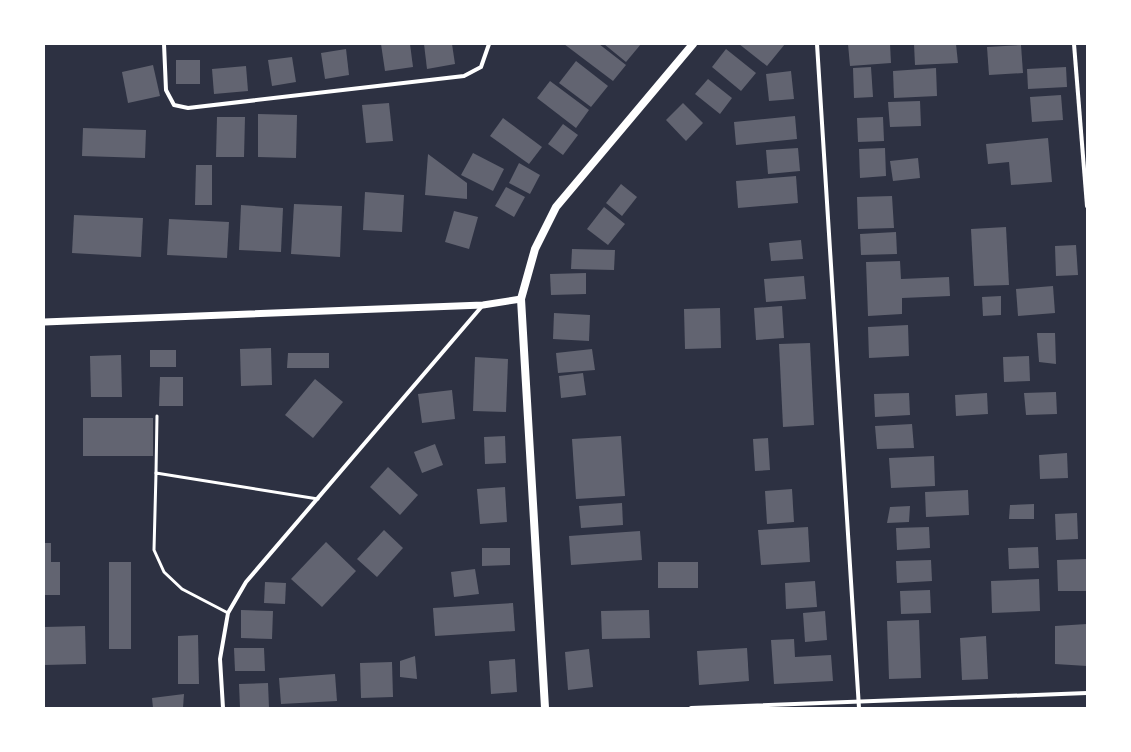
<svg xmlns="http://www.w3.org/2000/svg" width="1131" height="752" viewBox="0 0 1131 752" font-family="'Nunito Sans',sans-serif">
	<style>
		.building { fill: #626471 }
		.lines { fill: none; stroke-linecap: round; stroke-linejoin: round }
		.service { stroke: #fff; stroke-width: 3 }
		.minor { stroke: #fff; stroke-width: 4 }
		.tertiary { stroke: #fff; stroke-width: 7 }
		.secondary { stroke: #fff; stroke-width: 8 }
	</style>
	<rect width="100%" height="100%" fill="#2d3142"/>
	<g class="building">
		<path d="M381,44h29l3,23 -28,4z"/>
		<path d="M424,44h28l3,20 -28,5z"/>
		<path d="M564,44h35l27,21 -13,16z"/>
		<path d="M604,44h37l-15,18z"/>
		<path d="M739,44h46l-18,22z"/>
		<path d="M848,44h42l1,19 -41,3z"/>
		<path d="M914,44h42l2,19 -43,2z"/>
		<path d="M1021,45l2,28 -34,2 -2,-28z"/>
		<path d="M346,49l3,26 -24,4 -4,-26z"/>
		<path d="M726,49l30,24 -15,18 -29,-24z"/>
		<path d="M292,57l4,25 -24,4 -4,-26z"/>
		<rect x="176" y="60" width="24" height="24"/>
		<path d="M576,61l32,25 -17,21 -32,-24z"/>
		<path d="M153,65l7,31 -32,7 -6,-31z"/>
		<path d="M246,66l2,25 -34,3 -2,-25z"/>
		<path d="M871,67l2,30 -19,1 -1,-30z"/>
		<path d="M1066,67l1,20 -39,2 -1,-20z"/>
		<path d="M936,68l1,28 -43,2 -1,-27z"/>
		<path d="M791,71l3,28 -25,2 -3,-27z"/>
		<path d="M708,79l24,19 -12,16 -25,-20z"/>
		<path d="M550,81l39,29 -13,18 -39,-30z"/>
		<path d="M1061,95l2,25 -31,2 -2,-25z"/>
		<path d="M920,101l1,25 -31,1 -2,-25z"/>
		<path d="M389,103l4,38 -27,2 -4,-38z"/>
		<path d="M683,103l20,20 -17,18 -20,-21z"/>
		<path d="M258,114l39,1 -1,43 -38,-1z"/>
		<path d="M795,116l2,23 -61,6 -2,-23z"/>
		<path d="M217,117h28l-1,40h-28z"/>
		<path d="M883,117l1,24 -26,1 -1,-24z"/>
		<path d="M503,118l39,29 -13,17 -39,-28z"/>
		<path d="M563,124l15,11 -15,20 -15,-11z"/>
		<path d="M83,128l63,2 -1,28 -63,-2z"/>
		<path d="M1048,138l4,44 -41,3 -2,-23 -21,2 -2,-20z"/>
		<path d="M798,148l2,23 -32,3 -2,-24z"/>
		<path d="M885,148l1,28 -26,2 -1,-29z"/>
		<path d="M473,153l31,16 -11,22 -32,-16z"/>
		<path d="M428,154l39,29v16l-42,-4z"/>
		<path d="M918,158l2,20 -27,3 -3,-20z"/>
		<path d="M519,163l21,12 -10,19 -21,-11z"/>
		<path d="M196,165h16v40h-17z"/>
		<path d="M796,176l2,27 -60,5 -2,-27z"/>
		<path d="M621,184l16,13 -15,19 -16,-13z"/>
		<path d="M506,187l19,10 -11,20 -19,-11z"/>
		<path d="M365,192l39,3 -2,37 -39,-2z"/>
		<path d="M892,196l2,32 -36,1 -1,-32z"/>
		<path d="M294,204l48,2 -2,51 -49,-3z"/>
		<path d="M241,205l42,3 -2,44 -42,-2z"/>
		<path d="M604,207l21,17 -17,21 -21,-16z"/>
		<path d="M454,211l24,6 -9,32 -24,-7z"/>
		<path d="M74,215l69,3 -2,39 -69,-4z"/>
		<path d="M169,219l60,3 -2,36 -60,-3z"/>
		<path d="M1006,227l3,58 -35,1 -3,-57z"/>
		<path d="M896,232l1,22 -36,1 -1,-21z"/>
		<path d="M801,240l2,19 -32,2 -2,-18z"/>
		<path d="M1076,245l2,30 -22,1 -1,-30z"/>
		<path d="M572,249l43,1 -1,20 -43,-1z"/>
		<path d="M900,261l1,18 48,-2 1,19 -48,2v16l-34,2 -2,-54z"/>
		<path d="M586,273v21l-35,1 -1,-21z"/>
		<path d="M804,276l2,23 -40,3 -2,-23z"/>
		<path d="M1053,286l2,27 -37,3 -2,-27z"/>
		<path d="M1001,296v19l-18,1 -1,-19z"/>
		<path d="M782,306l2,32 -28,2 -2,-32z"/>
		<path d="M720,308l1,40 -36,1 -1,-40z"/>
		<path d="M554,313l36,2 -1,26 -36,-2z"/>
		<path d="M908,325l1,31 -40,2 -1,-31z"/>
		<path d="M1037,333h18l1,31 -17,-2z"/>
		<path d="M810,343l4,82 -31,2 -4,-83z"/>
		<path d="M271,348l1,37 -31,1 -1,-37z"/>
		<path d="M592,349l3,21 -37,3 -2,-20z"/>
		<rect x="150" y="350" width="26" height="17"/>
		<path d="M288,353h41v15h-42z"/>
		<path d="M121,355l1,42h-31l-1,-41z"/>
		<path d="M1029,356l1,25 -26,1 -1,-25z"/>
		<path d="M475,357l33,2 -2,53 -33,-1z"/>
		<path d="M583,373l3,22 -25,3 -2,-22z"/>
		<path d="M160,377h23v29h-24z"/>
		<path d="M315,379l28,23 -30,36 -28,-23z"/>
		<path d="M452,390l3,29 -33,4 -4,-29z"/>
		<path d="M1056,392l1,22 -31,1 -2,-22z"/>
		<path d="M909,393l1,22 -35,2 -1,-23z"/>
		<path d="M987,393l1,21 -32,2 -1,-21z"/>
		<rect x="83" y="418" width="70" height="38"/>
		<path d="M912,424l2,24 -37,1 -2,-23z"/>
		<path d="M505,436l1,27 -21,1 -1,-27z"/>
		<path d="M621,436l4,60 -49,3 -4,-60z"/>
		<path d="M768,438l2,32 -15,1 -2,-32z"/>
		<path d="M435,444l8,21 -21,8 -8,-21z"/>
		<path d="M1067,453l1,25 -28,1 -1,-24z"/>
		<path d="M934,456l1,30 -44,2 -2,-30z"/>
		<path d="M388,467l30,28 -18,20 -30,-28z"/>
		<path d="M505,487l2,35 -27,2 -3,-35z"/>
		<path d="M792,489l2,33 -27,2 -2,-33z"/>
		<path d="M968,490l1,25 -43,2 -1,-25z"/>
		<path d="M622,503l1,22 -42,3 -2,-22z"/>
		<path d="M1034,504v15h-25l1,-14z"/>
		<path d="M910,506l-1,16 -22,1 3,-16z"/>
		<path d="M1077,513l1,26 -22,1 -1,-26z"/>
		<path d="M808,527l2,35 -49,3 -3,-35z"/>
		<path d="M929,527l1,21 -33,2 -1,-22z"/>
		<path d="M384,530l19,18 -26,29 -20,-18z"/>
		<path d="M640,531l2,29 -71,5 -2,-29z"/>
		<path d="M326,542l30,29 -34,36 -31,-28z"/>
		<path d="M44,543h7v19h9v33h-16z"/>
		<path d="M1038,547l1,21 -30,1 -1,-21z"/>
		<path d="M482,548h28v17l-28,1z"/>
		<path d="M1087,559v32h-29l-1,-31z"/>
		<path d="M931,560l1,21 -35,2 -1,-22z"/>
		<rect x="109" y="562" width="22" height="87"/>
		<rect x="658" y="562" width="40" height="26"/>
		<path d="M475,569l4,25 -25,3 -3,-25z"/>
		<path d="M1039,579l1,32 -48,2 -1,-32z"/>
		<path d="M815,581l2,26 -31,2 -1,-26z"/>
		<path d="M265,582l21,1 -1,21 -21,-1z"/>
		<path d="M930,590l1,23 -30,1 -1,-23z"/>
		<path d="M513,603l2,28 -80,5 -2,-28z"/>
		<path d="M241,610l32,1 -1,28 -31,-1z"/>
		<path d="M649,610l1,28 -48,1 -1,-28z"/>
		<path d="M825,611l2,29 -22,2 -2,-29z"/>
		<path d="M919,620l2,58 -32,1 -2,-58z"/>
		<path d="M1087,624v42l-32,-2v-38z"/>
		<path d="M85,626l1,38 -42,1v-38z"/>
		<path d="M198,635l1,49h-21v-48z"/>
		<path d="M986,636l2,43 -26,1 -2,-42z"/>
		<path d="M794,639l1,18 36,-2 2,26 -59,3 -3,-44z"/>
		<path d="M234,648h30l1,23h-30z"/>
		<path d="M747,648l2,33 -50,4 -2,-34z"/>
		<path d="M589,649l4,38 -25,3 -3,-38z"/>
		<path d="M415,656l2,23 -17,-2v-16z"/>
		<path d="M515,659l2,33 -26,2 -2,-33z"/>
		<path d="M392,662l1,35 -32,1 -1,-35z"/>
		<path d="M335,674l2,27 -56,3 -2,-26z"/>
		<path d="M268,683l1,25h-29l-1,-24z"/>
		<path d="M184,694l-1,14h-30l-1,-10z"/>
	</g>
	<g class="lines">
		<g class="service">
			<path d="M156,473l1,-57"/>
			<path d="M228,613l-46,-24 -18,-17 -10,-22 2,-77 162,26"/>
		</g>
		<g class="minor">
			<path d="M164,44l2,46 8,15 14,3 276,-32 17,-9 8,-23"/>
			<path d="M817,44l42,664"/>
			<path d="M1074,44l13,162"/>
			<path d="M223,708l-3,-49 8,-46 18,-31 237,-277"/>
			<path d="M691,708l396,-15"/>
		</g>
		<path class="tertiary" d="M44,322l439,-17 38,-6"/>
		<path class="secondary" d="M545,708l-24,-409 14,-50 21,-42 137,-163"/>
	</g>
	<rect width="1131" height="752" fill="none" stroke="#ffffff" stroke-width="90"/>
</svg>
